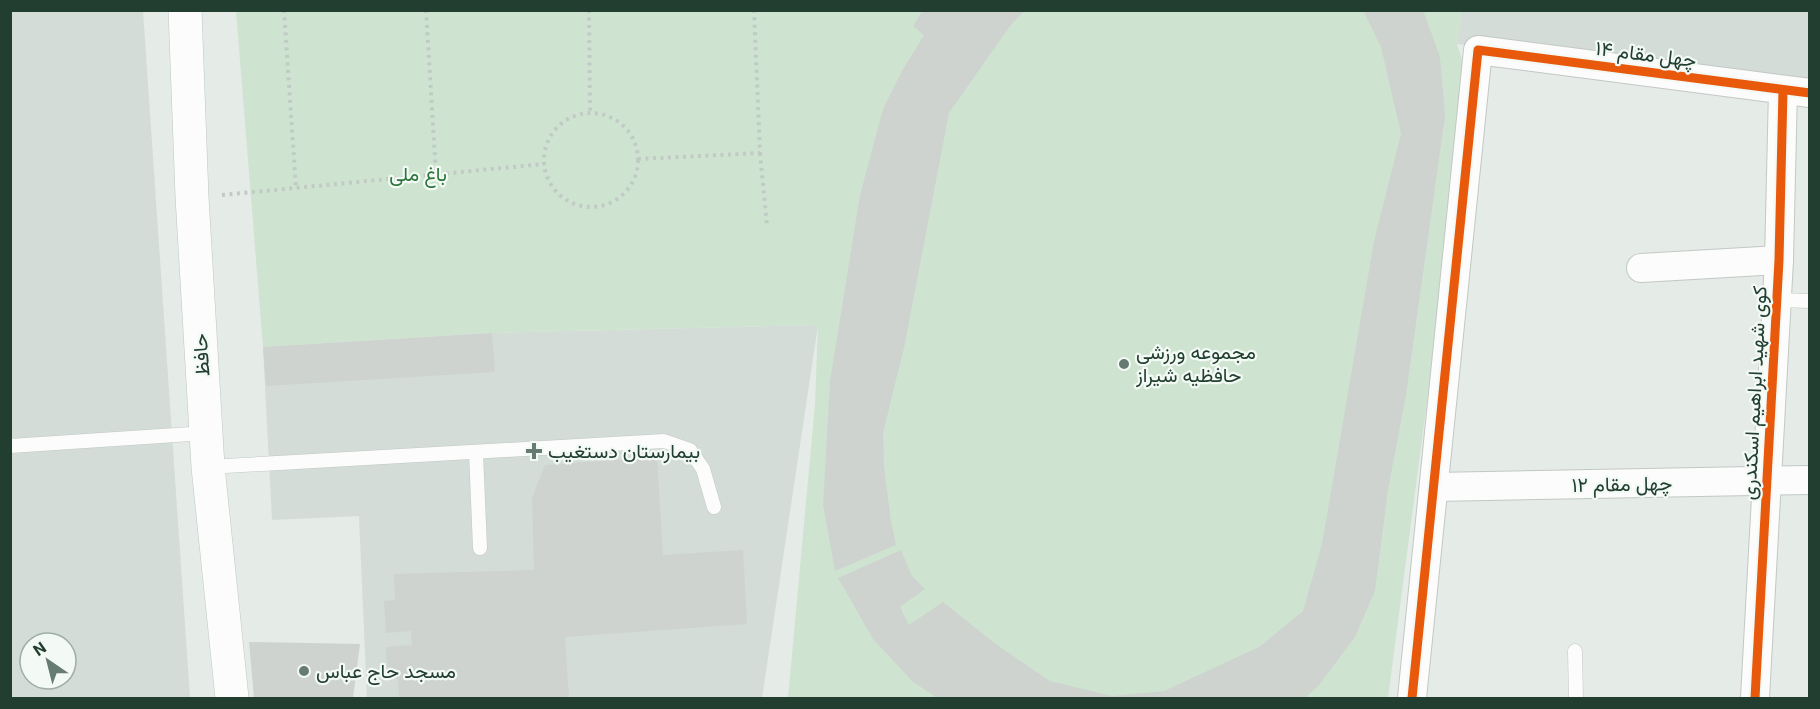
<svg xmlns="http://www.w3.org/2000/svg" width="1820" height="709" viewBox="0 0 1820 709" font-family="Roboto,Vazirmatn,sans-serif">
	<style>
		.built { fill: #d3dcd6; fill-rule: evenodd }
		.green { fill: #cee4d0 }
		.building { fill: #ced3d0 }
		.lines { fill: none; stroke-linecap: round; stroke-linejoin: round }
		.lane-casing { stroke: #c2c8c4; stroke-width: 15 }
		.street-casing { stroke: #c2c8c4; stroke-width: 30 }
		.secondary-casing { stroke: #bec7c2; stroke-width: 34 }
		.path { stroke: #c1cac5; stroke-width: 4; stroke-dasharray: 3 4.5; stroke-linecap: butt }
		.lane { stroke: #fbfcfb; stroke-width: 14 }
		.street { stroke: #fbfcfb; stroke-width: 28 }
		.secondary { stroke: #fbfcfb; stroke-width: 33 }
		.cycleway-casing { stroke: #f3f9f5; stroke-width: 13 }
		.cycleway { stroke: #e8590c; stroke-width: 9 }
		.poi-dot { fill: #667b71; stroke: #f3f9f5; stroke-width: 2 }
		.labels { text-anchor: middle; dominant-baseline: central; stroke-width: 4.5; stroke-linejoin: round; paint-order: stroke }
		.street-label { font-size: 20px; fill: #223e31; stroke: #f3f9f5 }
		.park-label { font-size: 20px; fill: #2c7539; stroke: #f3f9f5 }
		.poi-label { font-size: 20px; fill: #223e31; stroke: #f3f9f5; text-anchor: start }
	</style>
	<rect width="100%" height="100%" fill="#e5ebe7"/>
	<g class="built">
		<path d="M10,11h133l47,687h-179zM30,643h36v36h-36z"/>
		<path d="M1461,11h348v72l-352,-39z"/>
		<path d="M818,325l-56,373h-395l-8,-182 -87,4 -9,-173 229,-14z"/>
	</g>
	<path class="green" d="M236,11h1225l-4,33 12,37 -81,617h-600l27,-294 3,-79 -326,8 -229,14z"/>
	<g class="building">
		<path d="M923,10h102l-15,16 -61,87 -45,235 -21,85 1,34 7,54 5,24 -61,26 -12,-66 7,-124 30,-186 23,-86 19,-38 22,-36 -11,-9z"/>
		<path d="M1363,10h60l17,47 5,59 -39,279 -18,95 -13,101 -20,46 -36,48 -14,13h-368l-25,-17 -39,-42 -35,-61 63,-28 11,26 13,13 -25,18 9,18 34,-23 54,43 53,36 62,15 52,-5 95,-44 44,-36 19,-67 52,-303 27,-107 -20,-87z"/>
		<path d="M492,333l3,39 -229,14 -3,-39z"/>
		<path d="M657,457l6,98 80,-5 4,74 -182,13 4,61h-170l-1,-19h-10l-2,-32 26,-2 -1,-14 -25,2 -2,-32 11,-1 -1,-26 140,-4 -2,-72 13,-33z"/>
		<path d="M249,642l111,2 -7,54h-99z"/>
	</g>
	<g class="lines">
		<defs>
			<g id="lane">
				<path d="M1777,300l33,1"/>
				<path d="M10,446l196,-13"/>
				<path d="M476,453l4,95"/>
				<path d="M208,467l456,-26 26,9 13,19 11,38"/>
				<path d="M1575,651l1,47"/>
			</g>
			<g id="street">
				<path d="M1641,268l138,-8"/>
				<path d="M1434,487l376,-7"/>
				<path d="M1412,698l66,-648 332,43"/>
				<path d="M1755,698l24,-438 4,-170"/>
			</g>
			<path id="secondary" d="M185,10l7,187 16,270 24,231"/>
		</defs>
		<use href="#lane" class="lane-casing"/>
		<use href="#street" class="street-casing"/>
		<use href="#secondary" class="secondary-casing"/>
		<g class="path">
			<path d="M284,10l12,178"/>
			<path d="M426,10l10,164"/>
			<path d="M589,10l1,103"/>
			<circle cx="591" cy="160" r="47"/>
			<path d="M760,153l7,73"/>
			<path d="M638,159l122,-6 -6,-143"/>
			<path d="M222,195l322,-31"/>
		</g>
		<use href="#lane" class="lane"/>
		<use href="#street" class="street"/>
		<use href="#secondary" class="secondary"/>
		<defs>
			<g id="cycleway">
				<path d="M1412,698l66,-648 332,43"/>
				<path d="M1755,698l24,-438 4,-170"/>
			</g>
		</defs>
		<use href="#cycleway" class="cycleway-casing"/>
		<use href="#cycleway" class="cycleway"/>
	</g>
	<g class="poi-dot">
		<circle cx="1124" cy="364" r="6"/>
		<path d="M531 442h6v6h6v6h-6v6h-6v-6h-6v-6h6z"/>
		<circle cx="304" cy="671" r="6"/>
	</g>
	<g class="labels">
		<g class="street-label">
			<text transform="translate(1646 54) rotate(7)">چهل مقام ۱۴</text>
			<text transform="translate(201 355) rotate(-94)">حافظ</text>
			<text transform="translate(1754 393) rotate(-87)">کوی شهید ابراهیم اسکندری</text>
			<text transform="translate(1622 484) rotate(-1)">چهل مقام ۱۲</text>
		</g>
		<g class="park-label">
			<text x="418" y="174">باغ ملی</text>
		</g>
		<g class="poi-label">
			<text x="1136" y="352">مجموعه ورزشی<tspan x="1136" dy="23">حافظیه شیراز</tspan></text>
			<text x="548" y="451">بیمارستان دستغیب</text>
			<text x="316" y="671">مسجد حاج عباس</text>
		</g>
	</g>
	<rect width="1820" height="709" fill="none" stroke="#223e31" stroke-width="24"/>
	<g transform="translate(48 661) rotate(325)"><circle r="28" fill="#f3f9f5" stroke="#9faea7" stroke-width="1.5"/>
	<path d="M0-4.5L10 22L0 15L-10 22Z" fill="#667b71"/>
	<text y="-9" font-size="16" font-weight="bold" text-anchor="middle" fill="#223e31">N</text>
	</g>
</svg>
